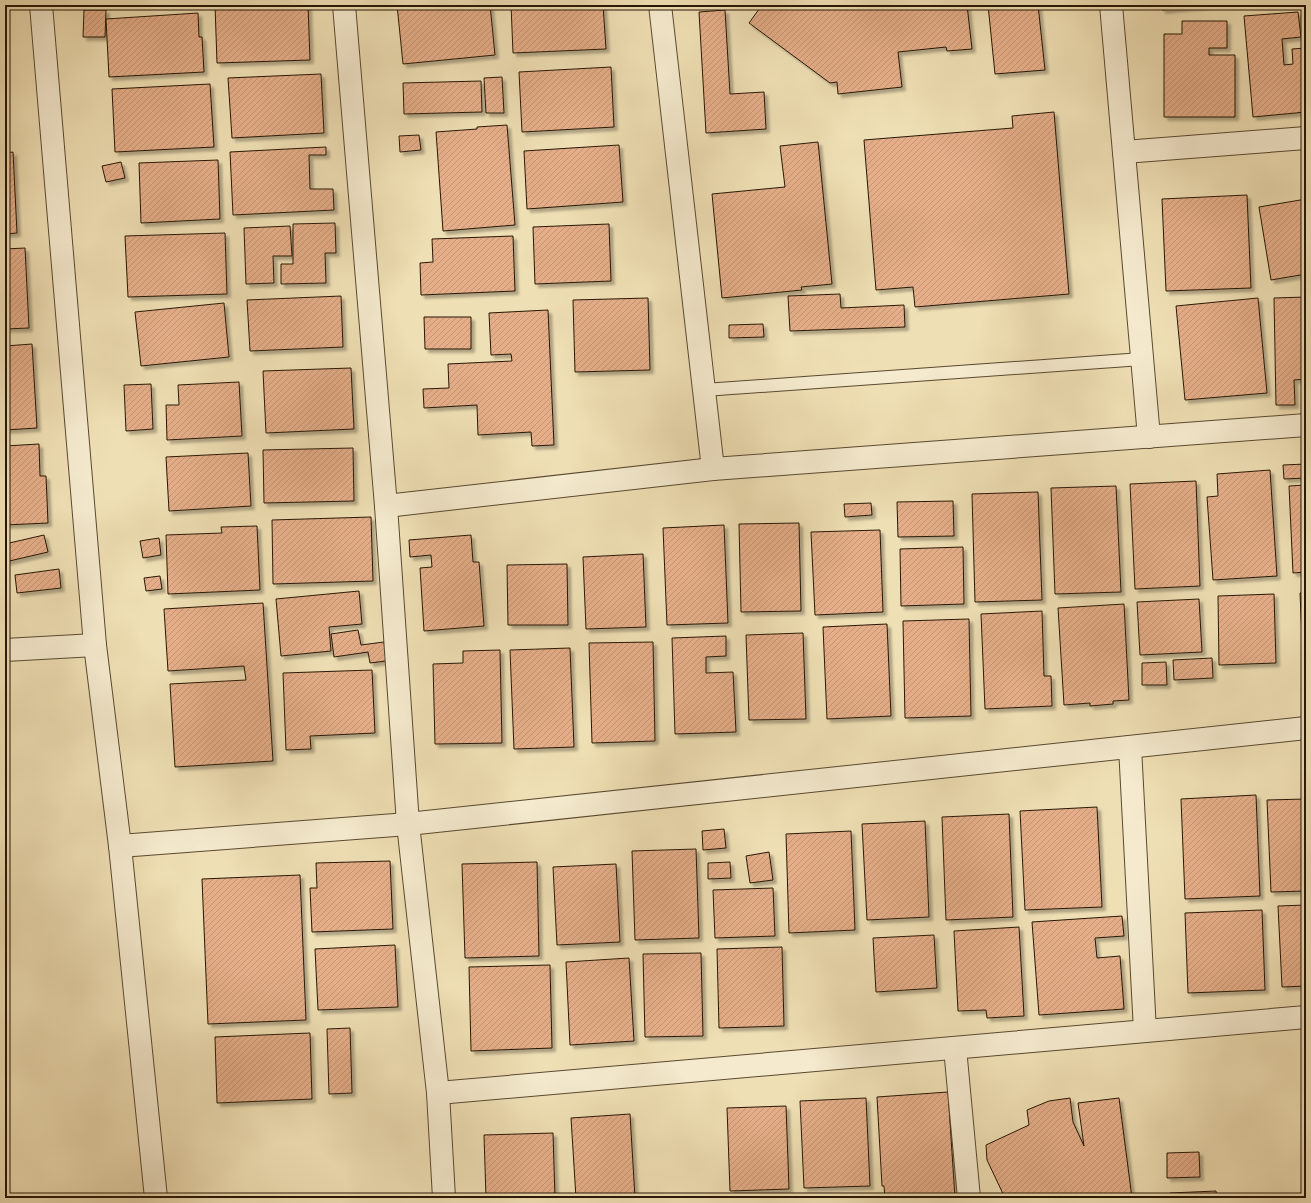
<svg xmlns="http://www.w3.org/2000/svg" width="1311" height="1203" viewBox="0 0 1311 1203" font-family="'IM FELL French Canon',serif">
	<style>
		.building { fill: url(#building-hatch); stroke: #271704; filter: url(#shadow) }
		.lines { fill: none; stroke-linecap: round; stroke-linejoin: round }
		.service-casing { stroke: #594930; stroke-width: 14 }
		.minor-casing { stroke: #594930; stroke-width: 24 }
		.service { stroke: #f5eace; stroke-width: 12 }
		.minor { stroke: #f5eace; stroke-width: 22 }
	</style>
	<defs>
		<pattern id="building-hatch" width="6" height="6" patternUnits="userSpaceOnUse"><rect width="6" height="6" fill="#e5ae89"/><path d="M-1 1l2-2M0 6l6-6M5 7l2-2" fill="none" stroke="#c49575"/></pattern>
		<filter id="shadow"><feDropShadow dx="3.5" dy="3.5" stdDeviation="1" flood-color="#0004"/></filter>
	</defs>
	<rect width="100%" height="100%" fill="#efdfb4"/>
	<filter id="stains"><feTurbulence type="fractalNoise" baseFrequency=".005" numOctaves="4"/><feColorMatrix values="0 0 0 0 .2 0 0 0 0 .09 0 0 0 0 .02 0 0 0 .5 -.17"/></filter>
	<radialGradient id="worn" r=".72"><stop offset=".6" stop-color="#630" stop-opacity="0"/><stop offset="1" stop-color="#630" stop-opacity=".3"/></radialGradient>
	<g class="building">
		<path d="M215,5h93l2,55 -93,3z"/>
		<path d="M397,5h93l5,50 -92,9z"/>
		<path d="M511,5h92l3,44 -93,4z"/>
		<path d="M762,5h205l5,44 -25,2 -1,-4 -48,5 4,35 -64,7 -1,-12 -7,1 -81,-60z"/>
		<path d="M988,5h50l7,65 -50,4z"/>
		<path d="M1161,5h49l-48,5z"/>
		<path d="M84,10h22l-1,27h-22z"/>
		<path d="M725,10l5,84 34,-2 2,37 -60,4 -7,-121z"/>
		<path d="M1298,12l3,25 -19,2 2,26 9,-1 -1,-15 14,-1v64l-53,5 -9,-101z"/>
		<path d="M198,13l1,24h3l2,35 -95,5 -3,-58z"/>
		<path d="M1182,21h45v27h-18v7h26v62h-71v-83h18z"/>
		<path d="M611,67l3,60 -92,5 -3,-60z"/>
		<path d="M321,74l3,59 -92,5 -4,-60z"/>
		<path d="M502,77l2,36h-18l-2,-35z"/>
		<path d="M481,81l1,31 -78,2 -1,-31z"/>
		<path d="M210,84l4,63 -99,5 -3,-63z"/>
		<path d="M1054,112l15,182 -154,13 -2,-20 -37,3 -12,-150 149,-12 -1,-12z"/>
		<path d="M507,125l8,100 -72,6 -7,-99 41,-3v-2z"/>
		<path d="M419,135l2,15 -21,2 -1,-16z"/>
		<path d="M818,142l14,142 -31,3 1,3 -80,8 -10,-104 73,-7 -5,-41z"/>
		<path d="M619,145l4,57 -96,7 -3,-58z"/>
		<path d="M326,147v8h-17l1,34h23l1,21 -101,5 -3,-63z"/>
		<path d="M13,152l4,81 -12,1v-81z"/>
		<path d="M218,160l2,59 -79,4 -2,-60z"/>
		<path d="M121,162l4,16 -19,4 -4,-16z"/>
		<path d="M1247,195l4,93 -85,3 -4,-92z"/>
		<path d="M1306,199v75l-35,6 -12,-73z"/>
		<path d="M335,223l1,30h-11l1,30 -45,1v-20h12v-40z"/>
		<path d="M609,224l2,57 -76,3 -2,-57z"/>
		<path d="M290,226l2,30h-19l1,27 -28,1 -2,-56z"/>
		<path d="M225,233l2,61 -99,3 -3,-61z"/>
		<path d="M513,236l2,55 -94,4 -1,-32 13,-1 -1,-23z"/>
		<path d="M25,248l4,80 -24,1v-80z"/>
		<path d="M840,294l1,14 63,-3 1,22 -115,4 -2,-35z"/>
		<path d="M341,296l2,51 -93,4 -3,-51z"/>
		<path d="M1306,297v82l-12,1 1,25h-19l-2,-107z"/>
		<path d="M648,298l2,72 -75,2 -2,-72z"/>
		<path d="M1258,298l9,95 -82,7 -9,-94z"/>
		<path d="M224,303l5,54 -88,9 -6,-54z"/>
		<path d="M548,310l6,135 -22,1 -1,-14 -53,3 -1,-30 -53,3 -1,-19 26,-1 -1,-24 64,-3 -1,-7 -20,1 -2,-42z"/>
		<path d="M424,317h47v32h-46z"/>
		<path d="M763,324l1,13 -35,1v-13z"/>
		<path d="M32,344l5,84 -32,2v-84z"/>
		<path d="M351,368l3,61 -88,4 -3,-62z"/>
		<path d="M239,382l3,54 -75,4 -1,-35h13l-1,-20z"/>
		<path d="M151,384l2,45 -27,2 -2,-46z"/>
		<path d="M39,444l1,32h6l2,47 -43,2v-79z"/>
		<path d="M353,448l1,53 -90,2 -1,-53z"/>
		<path d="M248,453l3,53 -82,5 -3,-54z"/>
		<path d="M1306,464v14l-22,1 -1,-14z"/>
		<path d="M1270,470l7,106 -64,4 -6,-83 11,-1 -1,-22z"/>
		<path d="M1196,481l4,105 -65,3 -5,-105z"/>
		<path d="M1306,485v87l-13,1 -4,-87z"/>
		<path d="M1116,486l5,106 -66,2 -4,-106z"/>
		<path d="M1038,492l4,108 -67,2 -3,-108z"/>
		<path d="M953,501l1,35 -56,1 -1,-35z"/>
		<path d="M871,503l1,12 -27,2 -1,-13z"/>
		<path d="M371,517l2,64 -100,3 -1,-64z"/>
		<path d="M799,523l2,88 -60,1 -2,-88z"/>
		<path d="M724,525l4,98 -61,2 -4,-97z"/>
		<path d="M257,526l3,64 -92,4 -2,-59 56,-2 -1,-6z"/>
		<path d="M880,530l3,82 -68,3 -4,-83z"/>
		<path d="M44,535l4,17 -43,10v-18z"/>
		<path d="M471,535l2,27h6l5,64 -60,5 -4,-63 12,-1 -1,-12 -21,2 -1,-17z"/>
		<path d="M159,538l2,17 -18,3 -3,-17z"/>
		<path d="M963,547l1,57 -63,2 -1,-57z"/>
		<path d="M643,554l3,73 -60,2 -3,-72z"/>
		<path d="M567,564l1,61h-60l-1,-60z"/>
		<path d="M59,569l2,19 -44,5 -2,-18z"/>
		<path d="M160,576l2,13 -16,2 -2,-13z"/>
		<path d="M359,591l3,33 -33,3 2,24 -50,5 -5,-57z"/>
		<path d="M1306,592v90h-2l-4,-89z"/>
		<path d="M1274,594l2,69 -57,2 -1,-69z"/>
		<path d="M1199,599l3,53 -62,3 -3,-53z"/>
		<path d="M263,603l10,158 -98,6 -5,-83 76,-4 -2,-14 -76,5 -4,-62z"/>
		<path d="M1124,604l5,96 -16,1v3l-23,2v-3l-26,2 -6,-97z"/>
		<path d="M1042,611l2,65h7l1,30 -67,3 -4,-95z"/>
		<path d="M969,619l2,97 -66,2 -2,-97z"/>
		<path d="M887,624l4,92 -64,3 -4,-92z"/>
		<path d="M358,630l3,15 23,-3 2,19 -16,2 -2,-11 -34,5 -3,-23z"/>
		<path d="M803,633l3,86 -57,1 -3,-85z"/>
		<path d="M726,636v20l-20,1v16l27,-1 3,60 -61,2 -3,-96z"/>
		<path d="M653,642l2,99 -63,2 -3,-100z"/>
		<path d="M570,648l4,99 -60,2 -4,-99z"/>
		<path d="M500,650l2,93 -67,1 -2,-80 30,-1v-12z"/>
		<path d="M1212,658l1,20 -39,2 -1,-20z"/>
		<path d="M1166,662l1,23h-25v-22z"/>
		<path d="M372,670l3,63 -65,3 1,13 -25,1 -3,-77z"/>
		<path d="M1256,795l4,101 -75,3 -4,-100z"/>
		<path d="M1306,799v92l-35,1 -4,-92z"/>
		<path d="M1097,807l5,100 -77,3 -5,-99z"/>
		<path d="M1009,814l4,103 -67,3 -4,-103z"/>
		<path d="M925,821l4,96 -62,3 -5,-96z"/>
		<path d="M724,829l2,19 -23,2 -1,-19z"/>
		<path d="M851,831l4,99 -66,3 -3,-99z"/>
		<path d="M696,849l3,89 -64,2 -3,-89z"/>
		<path d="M769,852l4,28 -23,3 -4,-27z"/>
		<path d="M390,861l3,68 -81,3 -2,-44h7l-1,-25z"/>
		<path d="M537,862l2,94 -74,2 -3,-94z"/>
		<path d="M730,862l1,16 -23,1v-16z"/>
		<path d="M616,864l4,78 -63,3 -4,-78z"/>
		<path d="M300,875l6,145 -98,4 -6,-145z"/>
		<path d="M773,888l2,48 -60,2 -2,-48z"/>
		<path d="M1306,905v81l-24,1 -4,-81z"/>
		<path d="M1262,910l3,80 -77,3 -3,-80z"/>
		<path d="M1122,916l2,20 -29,2 2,20 23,-2 4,53 -85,6 -7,-93z"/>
		<path d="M1019,927l5,89 -37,2 -1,-8 -28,1 -4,-80z"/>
		<path d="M934,935l3,53 -61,4 -3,-54z"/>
		<path d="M395,945l3,62 -80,3 -3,-61z"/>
		<path d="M782,947l2,79 -65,2 -2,-79z"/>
		<path d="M701,953l2,83 -58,1 -2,-83z"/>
		<path d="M629,958l5,83 -64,4 -4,-83z"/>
		<path d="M550,965l2,83 -81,3 -2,-84z"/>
		<path d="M350,1028l2,65 -23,1 -2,-65z"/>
		<path d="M310,1033l2,66 -95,4 -2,-66z"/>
		<path d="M948,1092l7,106h-70l-1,-12h-2l-5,-89z"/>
		<path d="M866,1098l4,88 -66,2 -4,-87z"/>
		<path d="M1070,1098l3,24 11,24 -6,-43 41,-5 13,100h-127l-18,-38 -1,-15 43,-20 -2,-15 22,-9z"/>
		<path d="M786,1106l3,83 -59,2 -3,-83z"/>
		<path d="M630,1114l5,84h-59l-5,-80z"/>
		<path d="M553,1133l2,65h-69l-2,-63z"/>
		<path d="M1199,1152l1,25 -33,1v-25z"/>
		<path d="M1216,1191l1,7h-47v-5z"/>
	</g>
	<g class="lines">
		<defs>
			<path id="service" d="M704,390l438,-31"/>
			<g id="minor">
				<path d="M41,5l54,640 25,201 36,352"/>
				<path d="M344,5l42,501 22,318 30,269 6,105"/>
				<path d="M660,5l53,464"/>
				<path d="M1111,5l38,432"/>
				<path d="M1124,152l182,-14"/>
				<path d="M386,506l327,-37 593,-44"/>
				<path d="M5,650l90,-5"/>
				<path d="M1130,747l15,284"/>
				<path d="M120,846l288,-22 898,-96"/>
				<path d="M955,1048l14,150"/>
				<path d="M438,1093l868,-76"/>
			</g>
		</defs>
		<use href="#service" class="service-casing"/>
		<use href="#minor" class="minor-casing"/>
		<use href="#service" class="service"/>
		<use href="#minor" class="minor"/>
	</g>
	<rect width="1311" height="1203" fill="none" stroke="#efdfb4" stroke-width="20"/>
	<rect x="6" y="6" width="1299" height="1191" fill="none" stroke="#271704" stroke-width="2"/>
	<rect x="10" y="10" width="1291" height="1183" fill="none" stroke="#271704"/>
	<rect width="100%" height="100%" filter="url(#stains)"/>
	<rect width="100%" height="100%" fill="url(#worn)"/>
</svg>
